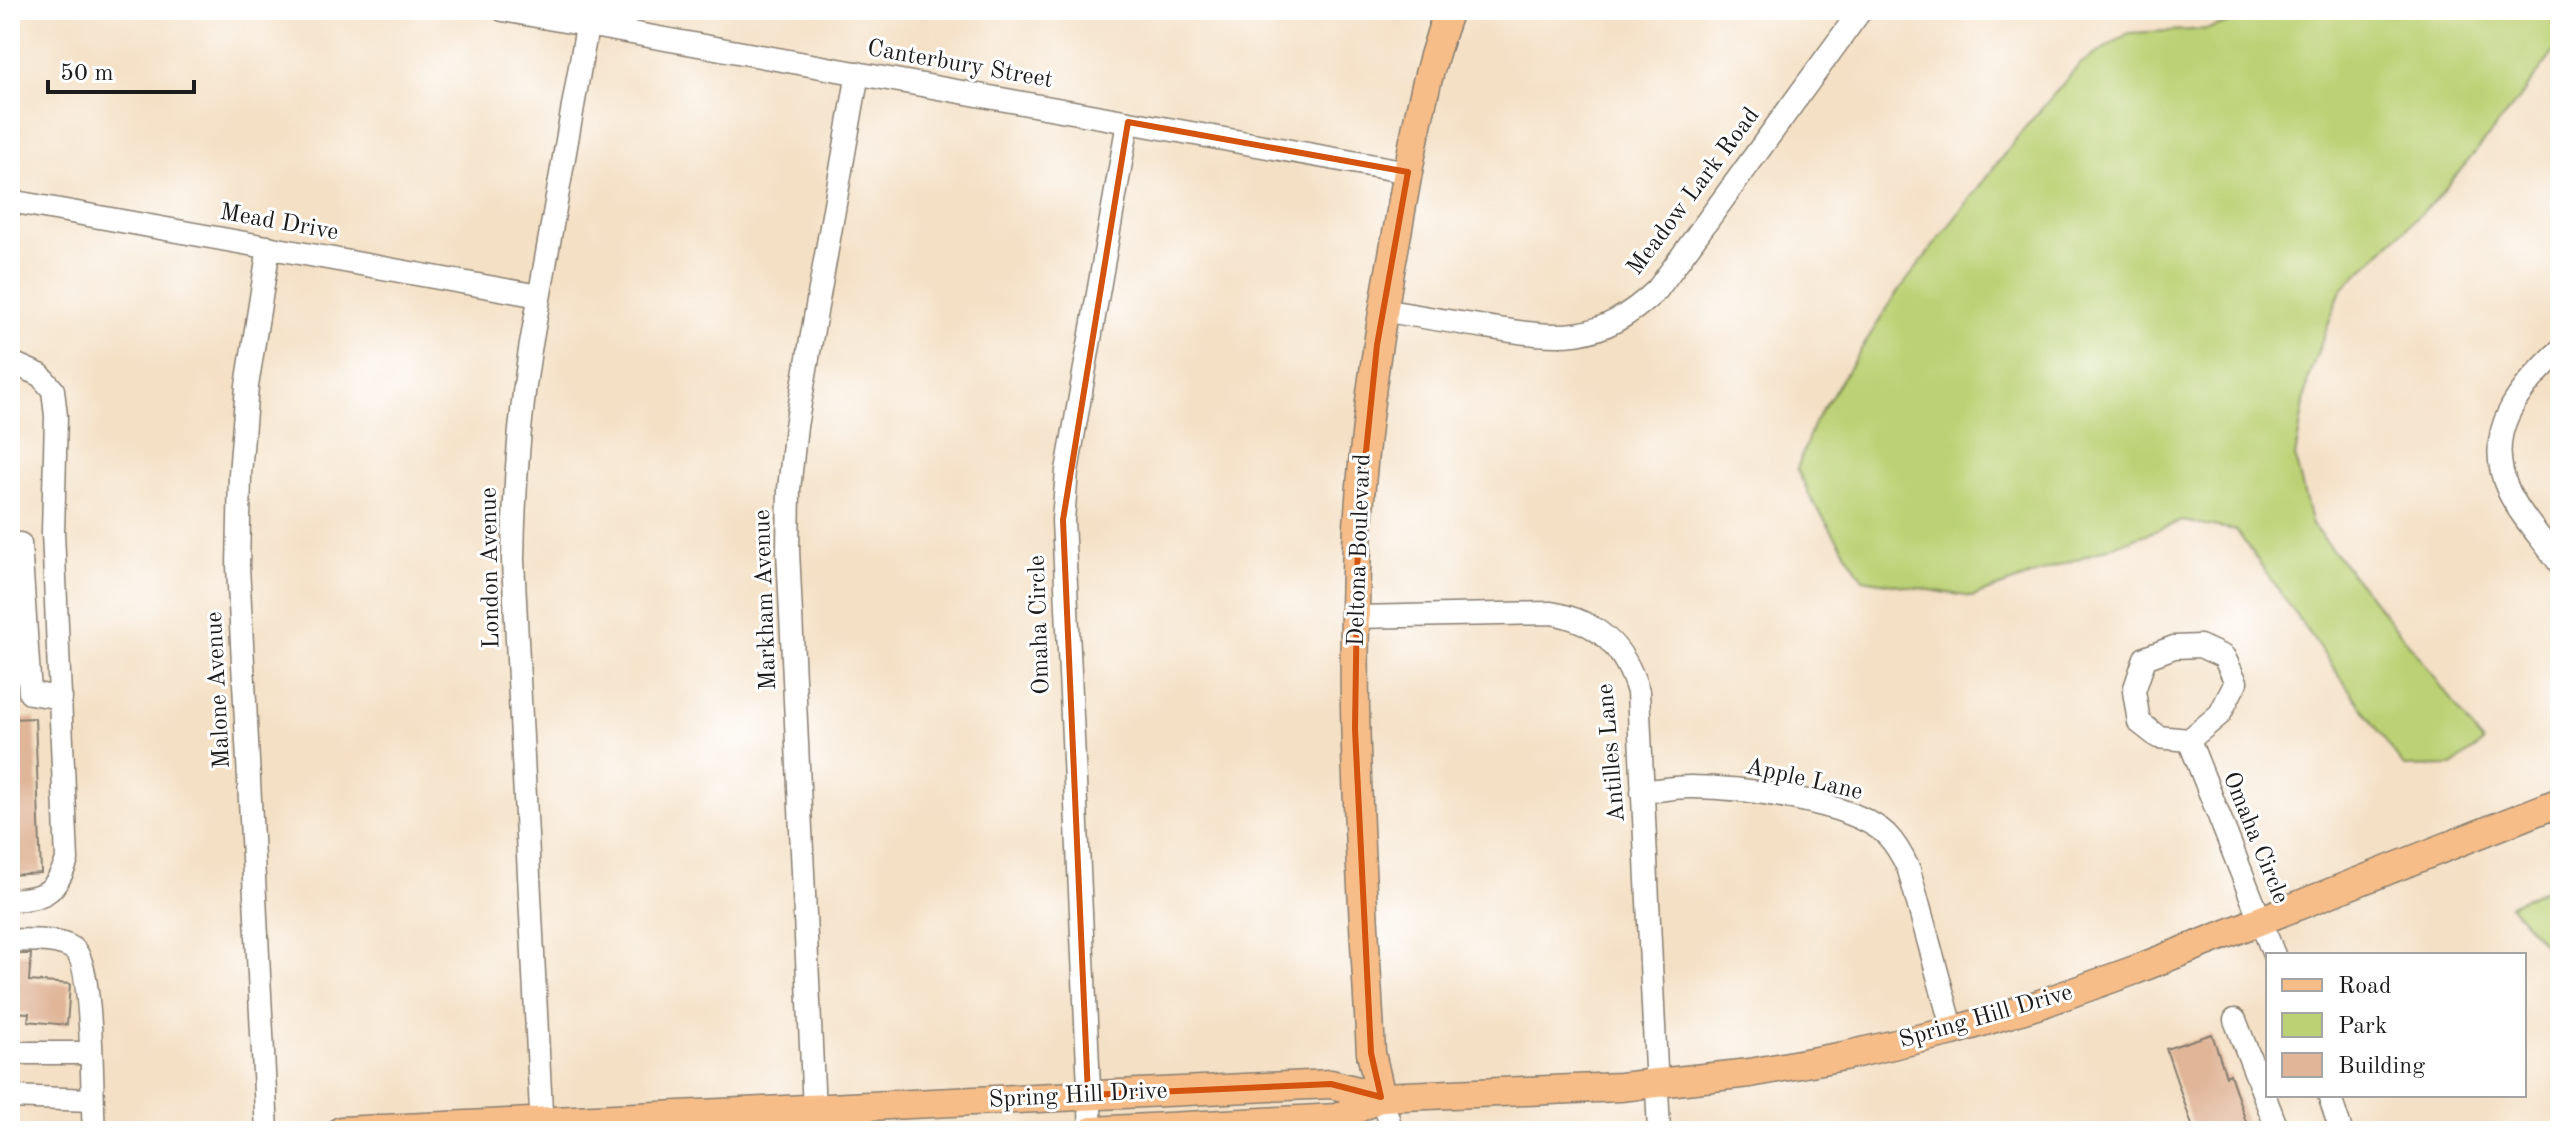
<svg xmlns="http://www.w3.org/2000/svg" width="2570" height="1141" viewBox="0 0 2570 1141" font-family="'Old Standard TT',serif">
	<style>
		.green { fill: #bcd174; stroke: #6c7648; stroke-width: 2 }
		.building { fill: #e0b598 }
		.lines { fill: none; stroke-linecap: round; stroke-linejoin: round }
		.minor-casing { stroke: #887e70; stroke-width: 25 }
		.major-casing { stroke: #887e70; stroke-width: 31 }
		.minor { stroke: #fff; stroke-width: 22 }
		.major { stroke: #f7bd88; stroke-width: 28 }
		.marked { fill: none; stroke: #d4530e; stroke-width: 6; stroke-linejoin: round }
		.labels { text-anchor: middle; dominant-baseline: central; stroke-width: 6; stroke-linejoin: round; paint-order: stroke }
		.street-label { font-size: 24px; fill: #1c1c1c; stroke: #fff }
	</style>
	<rect width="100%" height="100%" fill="#fff"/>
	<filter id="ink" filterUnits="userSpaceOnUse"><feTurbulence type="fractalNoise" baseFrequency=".0125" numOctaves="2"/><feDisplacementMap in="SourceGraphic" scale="16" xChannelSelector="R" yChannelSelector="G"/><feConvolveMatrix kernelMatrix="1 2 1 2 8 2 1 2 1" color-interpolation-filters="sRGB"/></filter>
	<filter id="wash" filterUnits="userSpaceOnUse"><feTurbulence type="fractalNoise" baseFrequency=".006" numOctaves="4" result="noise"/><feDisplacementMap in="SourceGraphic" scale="32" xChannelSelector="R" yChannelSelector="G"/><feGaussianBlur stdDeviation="1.8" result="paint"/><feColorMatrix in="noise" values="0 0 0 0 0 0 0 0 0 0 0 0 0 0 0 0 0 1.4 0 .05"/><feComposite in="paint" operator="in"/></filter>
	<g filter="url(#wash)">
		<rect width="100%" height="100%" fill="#f4e0c5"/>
		<g class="green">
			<path d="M2272,10h288v34l-48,64 -73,88 -98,94 -33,88 -13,80 17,67 110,135 61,83 -31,23 -48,1 -168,-237 -54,-9 -210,76 -109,-18 -53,-82 -13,-28 17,-46 83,-130 126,-163 57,-66 49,-31 79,-4z"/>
			<path d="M2560,882v80l-50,-57z"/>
		</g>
		<g id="blocks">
			<g class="building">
				<path d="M35,718l6,155 -31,2v-156z"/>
				<path d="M10,954h21l-2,27 41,3 -3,41 -39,-4 1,-8 -19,-1z"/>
				<path d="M2212,1034l14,42 4,-2 19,57h-55l-28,-82z"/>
			</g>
		</g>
	</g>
	<g filter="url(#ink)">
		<use href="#blocks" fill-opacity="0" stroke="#887e70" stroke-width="2"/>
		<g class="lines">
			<defs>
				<g id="minor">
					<path d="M503,10l905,162"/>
					<path d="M10,201l529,95"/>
					<path d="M1382,310c35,6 69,12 104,17 75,12 112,18 171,-37l204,-280"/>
					<path d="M2560,350c-41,40 -79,81 -51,142 12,25 35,49 51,72"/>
					<path d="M10,362l30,13 13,15 3,26 -3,116 14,328c-12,34 -23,38 -57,40"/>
					<path d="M20,544l10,149 31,5"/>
					<path d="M1356,617l195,-4c47,8 74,34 87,79l21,439"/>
					<path d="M2200,646l24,11 12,25 -16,32 -31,26 -31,-3 -19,-15 -5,-31 11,-33 29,-11z"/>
					<path d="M2189,740l85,215"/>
					<path d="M1642,792c16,-2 33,-5 49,-5 49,0 159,14 195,47 10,10 17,23 23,36l44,161"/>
					<path d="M10,940c19,1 45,-2 62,8 23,12 19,152 22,183"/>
					<path d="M2235,1020l43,111"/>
					<path d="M10,1053h80"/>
					<path d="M2329,1095l12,36"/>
					<path d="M10,1097l81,3"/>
					<path d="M1381,1097l11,34"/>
					<path d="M267,1131l-29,-565 2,-92 7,-88 22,-139"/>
					<path d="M542,1131l-29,-570c1,-71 6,-141 17,-211l60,-340"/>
					<path d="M815,1131l-27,-581 1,-61 7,-63 62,-353"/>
					<path d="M1091,1131l-28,-611 4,-49 61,-349"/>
				</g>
				<g id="major">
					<path d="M1381,1097l-10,-44c-9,-175 -23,-351 -13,-526 6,-101 21,-200 40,-299 13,-74 25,-148 51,-218"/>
					<path d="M341,1131l990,-47 50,13 239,-10 130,-14 94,-17 109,-25 87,-27 95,-34 425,-168"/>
					<path d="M1092,1131l246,-13 43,-21"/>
				</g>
			</defs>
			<use href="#minor" class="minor-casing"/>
			<use href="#major" class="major-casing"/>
			<use href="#minor" class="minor"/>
			<use href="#major" class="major"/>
		</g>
	</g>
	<path class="marked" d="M1128,122l280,50 -31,173 -19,184 -3,200 16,324 10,44 -50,-13 -243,11 -25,-575z"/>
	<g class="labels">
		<g class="street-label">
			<text transform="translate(960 65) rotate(10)">Canterbury Street</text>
			<text transform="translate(1694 192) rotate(-53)">Meadow Lark Road</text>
			<text transform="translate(279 223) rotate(10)">Mead Drive</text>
			<text transform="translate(1360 550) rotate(-88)">Deltona Boulevard</text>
			<text transform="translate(491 568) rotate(-91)">London Avenue</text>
			<text transform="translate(766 600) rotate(-92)">Markham Avenue</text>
			<text transform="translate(1040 625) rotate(-92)">Omaha Circle</text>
			<text transform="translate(219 690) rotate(-93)">Malone Avenue</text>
			<text transform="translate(1612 753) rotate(-95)">Antilles Lane</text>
			<text transform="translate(1804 780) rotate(13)">Apple Lane</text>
			<text transform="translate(2255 838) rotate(68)">Omaha Circle</text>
			<text transform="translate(1986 1017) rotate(-16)">Spring Hill Drive</text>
			<text transform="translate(1078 1096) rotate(-3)">Spring Hill Drive</text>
		</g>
	</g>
	<rect width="2570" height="1141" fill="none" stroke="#fff" stroke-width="40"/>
	<rect x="2266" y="953" width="260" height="144" fill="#ffffff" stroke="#a4a4a4" stroke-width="2"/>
	<rect x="2282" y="979" width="40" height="12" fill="#f7bd88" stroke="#a4a4a4" stroke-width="2"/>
	<text x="2338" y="993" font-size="24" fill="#1c1c1c">Road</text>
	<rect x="2282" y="1013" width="40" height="24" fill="#bcd174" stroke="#a4a4a4" stroke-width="2"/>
	<text x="2338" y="1033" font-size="24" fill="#1c1c1c">Park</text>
	<rect x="2282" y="1053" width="40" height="24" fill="#e0b598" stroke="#a4a4a4" stroke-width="2"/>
	<text x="2338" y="1073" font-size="24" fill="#1c1c1c">Building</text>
	<path d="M48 80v12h146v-12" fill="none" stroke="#1c1c1c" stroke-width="4"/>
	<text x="60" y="80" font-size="24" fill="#1c1c1c" stroke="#ffffff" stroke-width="6" paint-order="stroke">50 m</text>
</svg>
